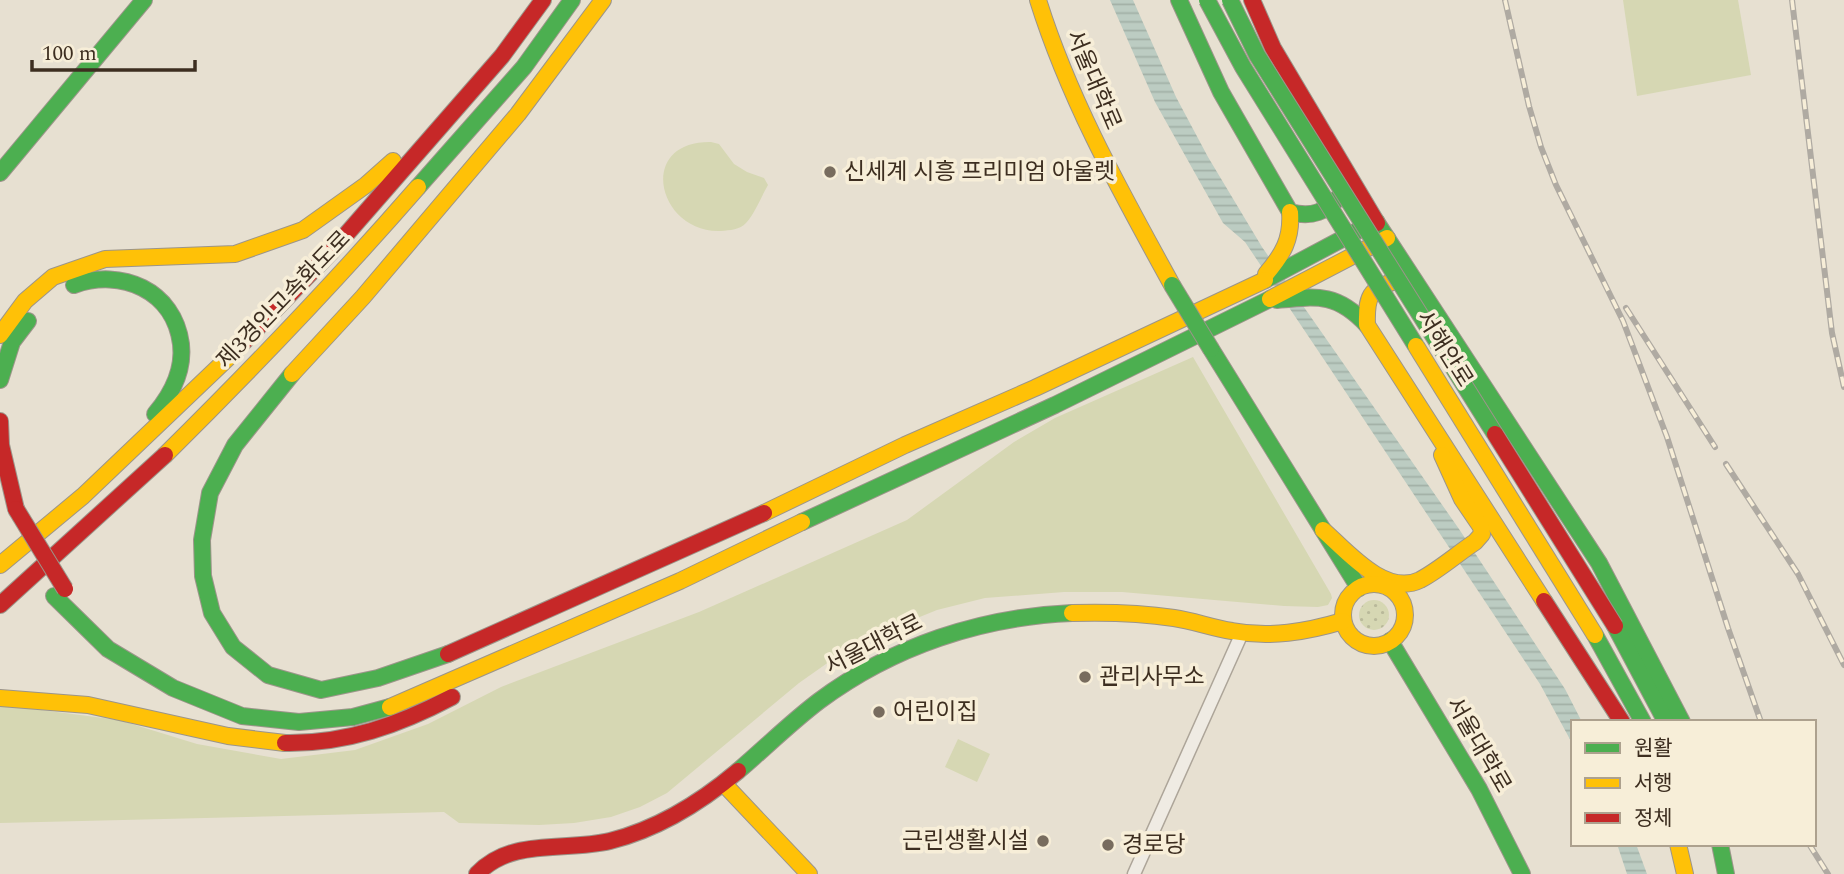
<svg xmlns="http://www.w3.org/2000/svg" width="1844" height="874" viewBox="0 0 1844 874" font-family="Spectral,'Noto Sans KR',serif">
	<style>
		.grass { fill: url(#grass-dots) }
		.green { fill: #d6d7b3 }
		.water { fill: url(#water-rules) }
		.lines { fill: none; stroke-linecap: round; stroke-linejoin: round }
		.street-casing { stroke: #ada599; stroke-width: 15 }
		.fast-casing { stroke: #9c958a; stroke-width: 18 }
		.slow-casing { stroke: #9c958a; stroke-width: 18 }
		.jam-casing { stroke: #9c958a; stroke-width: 18 }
		.street { stroke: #efebe3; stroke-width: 12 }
		.fast { stroke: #4caf50; stroke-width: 16 }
		.slow { stroke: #ffc107; stroke-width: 16 }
		.jam { stroke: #c62828; stroke-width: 16 }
		.rail-casing { stroke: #afaaa2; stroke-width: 6 }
		.rail { stroke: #f7eed8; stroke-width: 3.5; stroke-dasharray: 10; stroke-linecap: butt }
		.fast-bridge-casing { stroke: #9c958a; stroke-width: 18; stroke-linecap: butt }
		.slow-bridge-casing { stroke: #9c958a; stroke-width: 18; stroke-linecap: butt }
		.jam-bridge-casing { stroke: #9c958a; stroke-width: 18; stroke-linecap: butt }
		.fast-bridge { stroke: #4caf50; stroke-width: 16 }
		.slow-bridge { stroke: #ffc107; stroke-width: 16 }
		.jam-bridge { stroke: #c62828; stroke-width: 16 }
		.poi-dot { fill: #786c5e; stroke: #f7eed8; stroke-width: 2.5 }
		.labels { text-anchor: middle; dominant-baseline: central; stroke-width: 7; stroke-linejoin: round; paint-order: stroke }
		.street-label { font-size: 23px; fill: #3d2e20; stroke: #f7eed8 }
		.poi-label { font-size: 23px; fill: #3d2e20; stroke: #f7eed8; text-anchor: start }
	</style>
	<defs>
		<pattern id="grass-dots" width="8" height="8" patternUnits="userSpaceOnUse" patternTransform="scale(1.75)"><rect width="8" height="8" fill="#d6d7b3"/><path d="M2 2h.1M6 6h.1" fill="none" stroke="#b9b99a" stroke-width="1.8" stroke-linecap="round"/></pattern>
		<pattern id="water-rules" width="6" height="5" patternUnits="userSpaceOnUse" patternTransform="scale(1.75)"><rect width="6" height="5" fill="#bcccc2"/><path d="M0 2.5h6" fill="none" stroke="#a2b0a6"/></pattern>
	</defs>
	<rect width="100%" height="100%" fill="#e7e0d1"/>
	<circle class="grass" cx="1374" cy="615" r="15"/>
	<g class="green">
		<path d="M1623,0h115l13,75 -114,21z"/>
		<path d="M711,142l8,2 15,20 13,8 17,6 4,7c-7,12 -13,28 -22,38 -6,7 -16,7 -25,8 -63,3 -86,-90 -10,-89z"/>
		<path d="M1193,357l138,237 1,4 -4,7 -10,2 -34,-1 -162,-14h-58l-79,6 -48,12 -47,19 -47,23 -44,31 -132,110 -27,14 -29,10 -37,6 -35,2 -80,-2 -15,-11 -444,11v-116l10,-1 109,14 78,24 84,15 74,-9 73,-26 73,-37 198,-75 208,-92 107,-78 41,-24z"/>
		<path d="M958,739l32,15 -13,28 -32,-15z"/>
	</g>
	<g class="water">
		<path d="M1110,0h23l43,97 32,60 54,90 197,282 106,160 17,33h-9v23l-33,-61 -213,-320 -82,-122 -22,-19 -68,-121z"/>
		<path d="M1617,844h19l11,30h-20z"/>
	</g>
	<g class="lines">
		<defs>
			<path id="street" d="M1134,874l108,-241"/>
			<g id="fast">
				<path d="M1179,0l42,92 69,120c22,6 36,0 51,-17"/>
				<path d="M0,173l144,-173"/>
				<path d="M418,187l106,-120 48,-67"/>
				<path d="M1377,223l222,340 83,159"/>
				<path d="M1265,280l111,-59"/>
				<path d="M74,285c47,-17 100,5 107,59 3,26 -10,51 -26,70"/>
				<path d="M1277,300c41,-4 60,-7 90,25"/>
				<path d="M1211,349l148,239"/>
				<path d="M292,374l-57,71 -25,48 -8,47 1,36 9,37 21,34 35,28 53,15 57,-12 70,-24"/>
				<path d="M0,380l12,-38 16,-21"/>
				<path d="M802,522l253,-117 215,-106"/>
				<path d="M54,596l54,53 65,39 69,28 57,6 54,-5 37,-10"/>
				<path d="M1615,626l51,96"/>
				<path d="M1595,635l48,87"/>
				<path d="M1390,641l89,148 43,85"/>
				<path d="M738,771c27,-23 52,-48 81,-70 74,-55 162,-84 253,-88"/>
				<path d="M1720,844l6,30"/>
			</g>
			<g id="slow">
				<path d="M1038,0c32,102 83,192 134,285"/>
				<path d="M1266,274c17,-20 26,-35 24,-62"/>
				<path d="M1397,281c-28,6 -31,17 -30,44l177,276"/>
				<path d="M1270,299l117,-61"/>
				<path d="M0,335l25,-34 28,-24 52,-18 130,-5 68,-24 63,-45 27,-24"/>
				<path d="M292,374l71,-77 155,-183 85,-114"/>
				<path d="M165,455c87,-86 172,-175 253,-268"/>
				<path d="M764,513l141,-68 130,-57 230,-108"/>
				<path d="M1323,530c24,21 62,67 97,50 19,-10 37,-26 55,-38l7,-8 -1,-7 -19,-28 -20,-44"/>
				<path d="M0,565l83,-69 148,-141"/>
				<circle cx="1374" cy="615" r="31"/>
				<path d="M1072,613c34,-1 69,0 102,5 20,3 38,10 58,13 38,7 74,1 111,-10"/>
				<path d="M0,698l88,7 140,31 57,7"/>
				<path d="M390,707l290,-126 122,-59"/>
				<path d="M724,784l85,90"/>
				<path d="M1678,844l7,30"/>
			</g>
			<g id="jam">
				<path d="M1252,0l21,48 104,175"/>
				<path d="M231,355l99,-102 172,-197 41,-56"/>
				<path d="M0,421l1,24 15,64"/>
				<path d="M1544,601l78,121"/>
				<path d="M0,605l165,-150"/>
				<path d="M448,654l316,-141"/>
				<path d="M285,743c61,1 114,-18 167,-46"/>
				<path d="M477,874c35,-37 88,-22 133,-33 48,-12 90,-38 128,-70"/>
			</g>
		</defs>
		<use href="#street" class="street-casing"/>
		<use href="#fast" class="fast-casing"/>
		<use href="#slow" class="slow-casing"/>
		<use href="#jam" class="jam-casing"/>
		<use href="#street" class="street"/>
		<use href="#fast" class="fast"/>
		<use href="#slow" class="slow"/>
		<use href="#jam" class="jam"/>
		<defs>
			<g id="rail">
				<path d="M1505,0l24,106 12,41 15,38 67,136 44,116 61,191 33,94"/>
				<path d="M1792,0l40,333 12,54"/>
				<path d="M1626,308l89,139"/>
				<path d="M1726,464l72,110 46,91"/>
				<path d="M1809,844l19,30"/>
			</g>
		</defs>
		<use href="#rail" class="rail-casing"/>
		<use href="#rail" class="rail"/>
		<defs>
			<g id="fast-bridge">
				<path d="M1207,0l36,67 173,279"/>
				<path d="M1230,0l27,55 238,379"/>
				<path d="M1172,285l39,64"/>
			</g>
			<path id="slow-bridge" d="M1416,346l179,289"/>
			<g id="jam-bridge">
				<path d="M1495,434l120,192"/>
				<path d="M16,509l49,80"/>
			</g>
		</defs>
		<use href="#fast-bridge" class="fast-bridge-casing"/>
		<use href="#slow-bridge" class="slow-bridge-casing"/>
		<use href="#jam-bridge" class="jam-bridge-casing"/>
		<use href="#fast-bridge" class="fast-bridge"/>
		<use href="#slow-bridge" class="slow-bridge"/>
		<use href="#jam-bridge" class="jam-bridge"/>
	</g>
	<g class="poi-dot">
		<circle cx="830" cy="172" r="7"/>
		<circle cx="1085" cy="677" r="7"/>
		<circle cx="879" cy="712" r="7"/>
		<circle cx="1043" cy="841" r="7"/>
		<circle cx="1108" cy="845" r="7"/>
	</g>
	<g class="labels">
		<g class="street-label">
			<text transform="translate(1093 80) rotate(67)">서울대학로</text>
			<text transform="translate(284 300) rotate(-46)">제3경인고속화도로</text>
			<text transform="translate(1444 349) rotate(58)">서해안로</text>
			<text transform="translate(874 645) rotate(-27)">서울대학로</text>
			<text transform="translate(1478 745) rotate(60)">서울대학로</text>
		</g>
		<g class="poi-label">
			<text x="844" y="172">신세계 시흥 프리미엄 아울렛</text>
			<text x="1099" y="677">관리사무소</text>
			<text x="893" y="712">어린이집</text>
			<text x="1029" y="841" text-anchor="end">근린생활시설</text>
			<text x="1122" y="845">경로당</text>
		</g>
	</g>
	<rect x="1571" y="720" width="245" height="126" fill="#f7eed8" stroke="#ada18e" stroke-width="2"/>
	<rect x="1585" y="743" width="35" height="10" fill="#4caf50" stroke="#ada18e" stroke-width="2"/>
	<text x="1634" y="755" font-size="21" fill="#3d2e20">원활</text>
	<rect x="1585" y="778" width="35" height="10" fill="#ffc107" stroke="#ada18e" stroke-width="2"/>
	<text x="1634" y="790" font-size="21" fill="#3d2e20">서행</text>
	<rect x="1585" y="813" width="35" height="10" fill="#c62828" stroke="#ada18e" stroke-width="2"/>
	<text x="1634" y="825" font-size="21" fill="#3d2e20">정체</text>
	<path d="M32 60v10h163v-10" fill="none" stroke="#3d2e20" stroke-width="3.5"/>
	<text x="42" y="60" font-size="21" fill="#3d2e20" stroke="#f7eed8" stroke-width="5" paint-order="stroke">100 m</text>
</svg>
